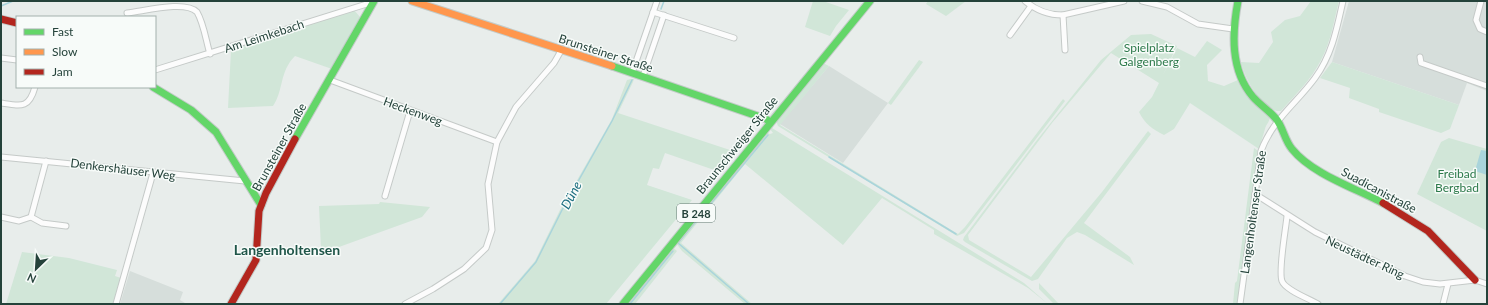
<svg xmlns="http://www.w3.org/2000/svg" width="1488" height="305" viewBox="0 0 1488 305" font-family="Lato,sans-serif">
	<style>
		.built { fill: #d6dedb }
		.green { fill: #d1e6d8 }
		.water { fill: #a9d4db }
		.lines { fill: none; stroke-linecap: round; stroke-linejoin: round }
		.stream { stroke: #a9d4db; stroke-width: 1.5 }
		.street-casing { stroke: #c5cac8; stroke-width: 7 }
		.fast-casing { stroke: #c3cbc8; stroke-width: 9 }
		.slow-casing { stroke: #c3cbc8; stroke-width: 9 }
		.jam-casing { stroke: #c3cbc8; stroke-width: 9 }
		.street { stroke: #fcfcfc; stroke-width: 5 }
		.fast { stroke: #63d668; stroke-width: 7 }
		.slow { stroke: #ff974d; stroke-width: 7 }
		.jam { stroke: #b3261e; stroke-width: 7 }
		.labels { text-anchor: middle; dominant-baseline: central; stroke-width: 3; stroke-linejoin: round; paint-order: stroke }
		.shield { fill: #f7fbf9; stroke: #637a73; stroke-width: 1 }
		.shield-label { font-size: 11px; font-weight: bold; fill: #24423a }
		.street-label { font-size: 12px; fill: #24423a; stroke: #f7fbf9 }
		.park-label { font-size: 12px; fill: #2d7a4b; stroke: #f7fbf9 }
		.water-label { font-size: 13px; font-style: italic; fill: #1c6f80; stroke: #f7fbf9 }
		.quarter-label { font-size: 14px; font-weight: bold; fill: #1f5548; stroke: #f7fbf9 }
	</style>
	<rect width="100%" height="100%" fill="#e8edeb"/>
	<g class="built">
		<path d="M1349,1h138v90l-20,-8 -8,22 -127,-43z"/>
		<path d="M829,66l59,37 -45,60 -63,-39z"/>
		<path d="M130,271l53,21 -3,8 5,3v1h-65z"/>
	</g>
	<g class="green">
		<path d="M813,1h10l26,9 -13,16 -6,10 -25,-9z"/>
		<path d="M928,1h38l-20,15 -20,-12z"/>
		<path d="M1311,1h28c-5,19 -8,41 -18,59 -10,20 -26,35 -40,51 -18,2 -37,-34 -40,-49l18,1 14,-21 -2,-10 14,-12 15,-4z"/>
		<path d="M354,10l6,7 -28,52 -37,-13c-16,16 -11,34 -22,50l-45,2 3,-58z"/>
		<path d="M1151,34l26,12 -14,29 14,-27 18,9 12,-16 15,9 -15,15 1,16 16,5 14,-6 10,16 22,20c0,6 -4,8 -5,13 -2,7 -4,13 -6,20l-69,-46 -16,26 -10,6c-12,-6 -19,-11 -25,-23l13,-15 7,-14 -48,-30 -59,70 -84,112 1,5 62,37 71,-85 46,-61 3,3 -67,89 46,34 4,8 -49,-30 -8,-3 -10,6 -29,41 -6,2 -67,-39 -2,-2 1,-3 73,-97 64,-80 30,-25z"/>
		<path d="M919,60l4,2 -32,43 -3,-2z"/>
		<path d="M1332,62l127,43 -9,24 -9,4 -62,-21v-3l-30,-11 1,-10 -30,-10z"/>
		<path d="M823,63l6,3 -49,59 178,109 7,-7 98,-128 2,2 -101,132 -7,3 -179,-110 -2,-5 1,-3z"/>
		<path d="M631,79h3l-1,3 -15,31 118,39 -16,20 -55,-19 -6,16 -6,-1 -6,17 45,15 -86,104h-108l37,-43 25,-51 52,-91 15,-39z"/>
		<path d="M772,128l252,155 24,21 -20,-16 -94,-54v-4l-52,-32 -39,47 -98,-81 -64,79 71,61h-7l-63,-53 -6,-8 90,-111 4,2 3,-1 -3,-4z"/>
		<path d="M1449,138l38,11v82l-70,-37 24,-52z"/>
		<path d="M1254,148l4,3 -21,153h-4l2,-21 2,-2z"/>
		<path d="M380,202l50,5 -8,10 -83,30 -18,2 -2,-43 60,-2z"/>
		<path d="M672,247l5,4 -42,53h-9z"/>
		<path d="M22,252l47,6 48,12 -2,6 6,2 -7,26h-108z"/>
		<path d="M1039,283l20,21h-5l-15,-15z"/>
	</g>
	<path class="water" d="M1481,150l6,1v24l-12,-4z"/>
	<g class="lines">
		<g class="stream">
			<path d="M1,6l12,-5"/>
			<path d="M661,9l3,-8"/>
			<path d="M829,157l127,77"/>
			<path d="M500,304l36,-42 26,-52 50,-89 20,-41"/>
			<path d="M630,304l43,-53"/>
			<path d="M749,304l-71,-61 90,-108"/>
		</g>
		<defs>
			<g id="street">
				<path d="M1025,1c12,10 23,14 38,14l61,-14"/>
				<path d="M1142,1l25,6 31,17 35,5"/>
				<path d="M1481,1l-5,19 4,9 7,3"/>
				<path d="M653,12l81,26"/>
				<path d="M127,13c18,-2 58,-13 70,-1 7,12 9,29 13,42"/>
				<path d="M1063,15l2,35"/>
				<path d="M1010,35l21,-29"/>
				<path d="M1420,57l1,6 66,23"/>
				<path d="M1,58l16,2"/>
				<path d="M155,70l218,-68"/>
				<path d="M632,73l25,-72"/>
				<path d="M643,76l21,-61"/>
				<path d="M330,80l167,62"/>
				<path d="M1,103c20,3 28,6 34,-16"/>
				<path d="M1,157l244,24"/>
				<path d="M1255,194l60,38 90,44 18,6 17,2 35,-4 12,4"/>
				<path d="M385,196l25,-85"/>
				<path d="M1287,216c-1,12 -9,55 -5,65 3,9 28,18 36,23"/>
				<path d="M1,217l18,4 12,-4 11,6 24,3"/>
				<path d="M31,217l15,-56"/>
				<path d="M116,304l37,-131"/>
				<path d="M405,304l28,-15 31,-20 22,-21 6,-18 -4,-46 9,-42 19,-35 38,-44 8,-14"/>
				<path d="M1240,304l21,-153c12,-32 35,-47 54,-73 17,-23 22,-50 28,-77"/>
				<path d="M1443,304l5,-20"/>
			</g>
			<g id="fast">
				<path d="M1238,1c-6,32 -8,69 15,96 7,8 17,14 24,23 6,8 8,21 15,29 20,25 63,39 91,54"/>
				<path d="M612,66l154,53 4,3"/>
				<path d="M153,87l38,23 25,22 45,73"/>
				<path d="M295,139l79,-138"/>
				<path d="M623,304l247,-303"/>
			</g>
			<path id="slow" d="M412,1l200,65"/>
			<g id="jam">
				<path d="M1,19l16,4"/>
				<path d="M1383,203l45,28 47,49"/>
				<path d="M231,304l25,-44 3,-49 7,-18 29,-54"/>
			</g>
		</defs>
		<use href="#street" class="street-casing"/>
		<use href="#fast" class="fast-casing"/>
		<use href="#slow" class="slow-casing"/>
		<use href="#jam" class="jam-casing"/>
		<use href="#street" class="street"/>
		<use href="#fast" class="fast"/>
		<use href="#slow" class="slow"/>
		<use href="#jam" class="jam"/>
	</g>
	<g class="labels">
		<rect class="shield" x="677" y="204" width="38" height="18" rx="3"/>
		<g class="shield-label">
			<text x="696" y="213">B 248</text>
		</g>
		<g class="street-label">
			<text transform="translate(264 36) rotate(-18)">Am Leimkebach</text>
			<text transform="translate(606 53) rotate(18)">Brunsteiner Straße</text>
			<text transform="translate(413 111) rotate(20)">Heckenweg</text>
			<text transform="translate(737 145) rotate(-51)">Braunschweiger Straße</text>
			<text transform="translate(279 147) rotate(-61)">Brunsteiner Straße</text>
			<text transform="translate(123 169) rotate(7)">Denkershäuser Weg</text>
			<text transform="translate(1379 190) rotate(28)">Suadicanistraße</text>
			<text transform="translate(1253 212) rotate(-82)">Langenholtenser Straße</text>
			<text transform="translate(1365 257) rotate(25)">Neustädter Ring</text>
		</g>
		<g class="park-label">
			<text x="1149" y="47">Spielplatz<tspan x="1149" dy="14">Galgenberg</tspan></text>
			<text x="1457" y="173">Freibad<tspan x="1457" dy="14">Bergbad</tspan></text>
		</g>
		<g class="water-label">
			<text transform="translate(571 195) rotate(-62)">Düne</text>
		</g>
		<g class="quarter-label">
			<text x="287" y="249">Langenholtensen</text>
		</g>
	</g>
	<rect width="1488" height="305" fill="none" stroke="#24423a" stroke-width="4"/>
	<rect x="16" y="16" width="140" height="72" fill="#f7fbf9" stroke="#a3b1ad"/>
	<rect x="24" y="29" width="20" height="6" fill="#63d668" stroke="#a3b1ad"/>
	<text x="52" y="36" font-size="12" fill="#24423a">Fast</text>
	<rect x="24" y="49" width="20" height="6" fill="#ff974d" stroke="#a3b1ad"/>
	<text x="52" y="56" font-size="12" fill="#24423a">Slow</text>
	<rect x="24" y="69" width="20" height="6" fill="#b3261e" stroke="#a3b1ad"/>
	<text x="52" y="76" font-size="12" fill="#24423a">Jam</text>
	<g transform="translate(36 269) rotate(205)" stroke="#f7fbf9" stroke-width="3" paint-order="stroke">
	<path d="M0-3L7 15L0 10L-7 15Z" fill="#24423a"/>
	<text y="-6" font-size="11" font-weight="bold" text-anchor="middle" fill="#24423a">N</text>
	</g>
</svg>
